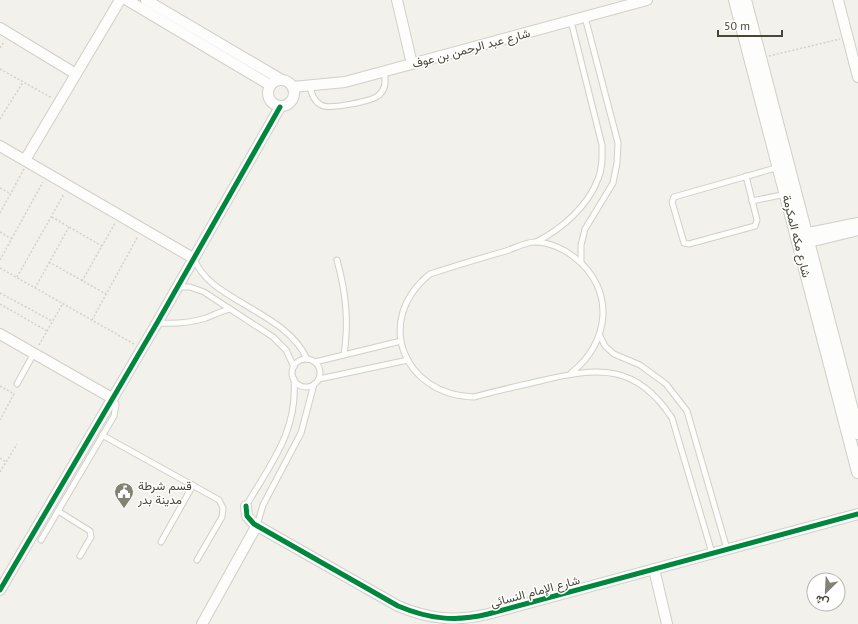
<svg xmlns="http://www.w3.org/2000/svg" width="858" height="624" viewBox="0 0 858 624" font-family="'PT Sans',Vazirmatn,sans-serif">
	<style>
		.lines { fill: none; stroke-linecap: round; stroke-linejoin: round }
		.service-casing { stroke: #d0cfc8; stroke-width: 7 }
		.minor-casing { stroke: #d0cfc8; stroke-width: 12 }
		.tertiary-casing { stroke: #d0cfc8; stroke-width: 14 }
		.path { stroke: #d2d1ca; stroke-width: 1.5; stroke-dasharray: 2 2; stroke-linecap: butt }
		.service { stroke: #fdfdfc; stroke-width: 5 }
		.minor { stroke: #fdfdfc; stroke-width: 10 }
		.tertiary { stroke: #fdfdfc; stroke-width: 12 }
		.cycleway-casing { stroke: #fff; stroke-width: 8 }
		.cycleway { stroke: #00873e; stroke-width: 5 }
		.labels { text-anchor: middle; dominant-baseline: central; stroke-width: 3; stroke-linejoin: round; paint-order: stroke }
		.street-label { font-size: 12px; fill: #484636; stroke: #fff }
		.poi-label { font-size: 12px; fill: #484636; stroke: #fff; text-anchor: start }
	</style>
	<rect width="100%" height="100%" fill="#f2f1eb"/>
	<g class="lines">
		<defs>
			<g id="service">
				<path d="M310,87c2,8 4,14 11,18 8,5 52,-4 58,-10 7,-6 7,-15 5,-23"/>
				<path d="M746,176l11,44 -2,6 -66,18 -5,-1 -12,-41 2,-5 105,-30"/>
				<path d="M752,201l34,-7"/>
				<path d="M536,242c26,-13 52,-36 62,-63 5,-11 4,-23 4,-34l-31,-124"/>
				<path d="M194,258c14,43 91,52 113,101"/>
				<path d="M337,260c9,33 12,61 7,95"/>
				<path d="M581,262v-17l4,-16 28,-46 4,-20 1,-20 -33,-126"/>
				<path d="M177,287h13l14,5 69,45 13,13 8,17"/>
				<path d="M158,323c16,1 32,0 48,-5 8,-3 15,-7 24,-9"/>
				<path d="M600,336l5,10 9,8 26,11 26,19 21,27 40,138"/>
				<circle cx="306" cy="373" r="14"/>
				<path d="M315,362l86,-21"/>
				<path d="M571,373c39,-30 45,-84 3,-116 -10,-8 -25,-15 -39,-15 -9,0 -20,6 -29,9 -25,7 -51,15 -76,23 -57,46 -27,121 44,123 22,-6 44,-11 66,-16 58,-14 96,-18 132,37l40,135"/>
				<path d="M319,379l89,-19"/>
				<path d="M17,384l17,-31"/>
				<path d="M102,435l117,65 4,8 -1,9 -25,43"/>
				<path d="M246,506c25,-43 52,-75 48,-127"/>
				<path d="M58,511l32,20 1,6 -11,19"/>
				<path d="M257,525l6,-20 38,-72 13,-49"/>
				<path d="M41,540l73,-124 2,-12 -4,-5"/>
				<path d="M161,542l32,-57"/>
			</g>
			<g id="minor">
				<path d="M127,0l143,85"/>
				<path d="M146,0l136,80"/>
				<path d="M397,0l15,64"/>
				<path d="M838,0l20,77"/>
				<path d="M0,28l76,46"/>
				<circle cx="281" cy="93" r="13"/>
				<path d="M293,87l52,-5 302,-82"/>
				<path d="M0,146l193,112"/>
				<path d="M25,160l95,-160"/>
				<path d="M799,235l59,-12"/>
				<path d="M801,244l57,-14"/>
				<path d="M0,334l112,64"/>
				<path d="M246,506l1,10 7,8 144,82c31,13 57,16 90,8l370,-100"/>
				<path d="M654,569l13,55"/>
				<path d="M0,590l157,-267 123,-216"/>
				<path d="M202,624l55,-99"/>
			</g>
			<g id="tertiary">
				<path d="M735,0l123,472"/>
				<path d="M745,0l113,433"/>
			</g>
		</defs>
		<use href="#service" class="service-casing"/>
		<use href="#minor" class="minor-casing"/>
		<use href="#tertiary" class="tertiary-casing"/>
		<g class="path">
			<path d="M0,48l4,-6"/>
			<path d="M769,56l71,-17"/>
			<path d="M0,69l52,29"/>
			<path d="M0,119l23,-37"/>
			<path d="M0,188l11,6"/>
			<path d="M0,213l24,-44"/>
			<path d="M52,217l50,29"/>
			<path d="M0,232l12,7"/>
			<path d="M0,260l43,-78"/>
			<path d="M49,262l57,32"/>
			<path d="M0,268l134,76"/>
			<path d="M17,277l47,-83"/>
			<path d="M82,281l33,-58"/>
			<path d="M35,288l34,-61"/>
			<path d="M0,293l52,28"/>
			<path d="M0,304l47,27"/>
			<path d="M92,320l46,-84"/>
			<path d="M39,345l24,-42"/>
			<path d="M0,386l14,8 -14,26"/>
			<path d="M0,458l6,4"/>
			<path d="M0,472l17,-28"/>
		</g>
		<use href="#service" class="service"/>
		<use href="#minor" class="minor"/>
		<use href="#tertiary" class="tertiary"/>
		<defs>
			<g id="cycleway">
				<path d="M246,506l1,10 7,8 144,82c31,13 57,16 90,8l370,-100"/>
				<path d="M0,590l157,-267 123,-216"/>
			</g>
		</defs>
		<use href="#cycleway" class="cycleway-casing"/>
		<use href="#cycleway" class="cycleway"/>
	</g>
	<defs>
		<symbol id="civic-pin" viewBox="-11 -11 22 30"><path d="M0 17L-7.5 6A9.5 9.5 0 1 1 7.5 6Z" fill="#848275" stroke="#fff"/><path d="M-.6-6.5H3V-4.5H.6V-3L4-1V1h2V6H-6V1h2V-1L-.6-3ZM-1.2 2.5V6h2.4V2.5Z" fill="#fff"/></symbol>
	</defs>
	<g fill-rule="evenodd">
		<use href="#civic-pin" x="113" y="481" width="22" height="30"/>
	</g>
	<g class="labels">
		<g class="street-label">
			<text transform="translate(471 48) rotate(-15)">شارع عبد الرحمن بن عوف</text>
			<text transform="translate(797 236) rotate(76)">شارع مكه المكرمة</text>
			<text transform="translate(535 591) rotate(-15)">شارع الإمام النسائى</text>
		</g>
		<g class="poi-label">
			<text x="138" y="485">قسم شرطة<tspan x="138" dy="14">مدينة بدر</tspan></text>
		</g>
	</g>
	<g transform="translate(826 592) rotate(204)"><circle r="19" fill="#ffffff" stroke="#b6b5af"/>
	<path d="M0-3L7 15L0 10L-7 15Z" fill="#848275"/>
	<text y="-6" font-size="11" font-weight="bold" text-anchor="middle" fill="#484636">ش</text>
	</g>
	<path d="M718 30v6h64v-6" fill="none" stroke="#484636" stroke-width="2"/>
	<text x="724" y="30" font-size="12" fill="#484636" stroke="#ffffff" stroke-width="3" paint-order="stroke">50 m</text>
</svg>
